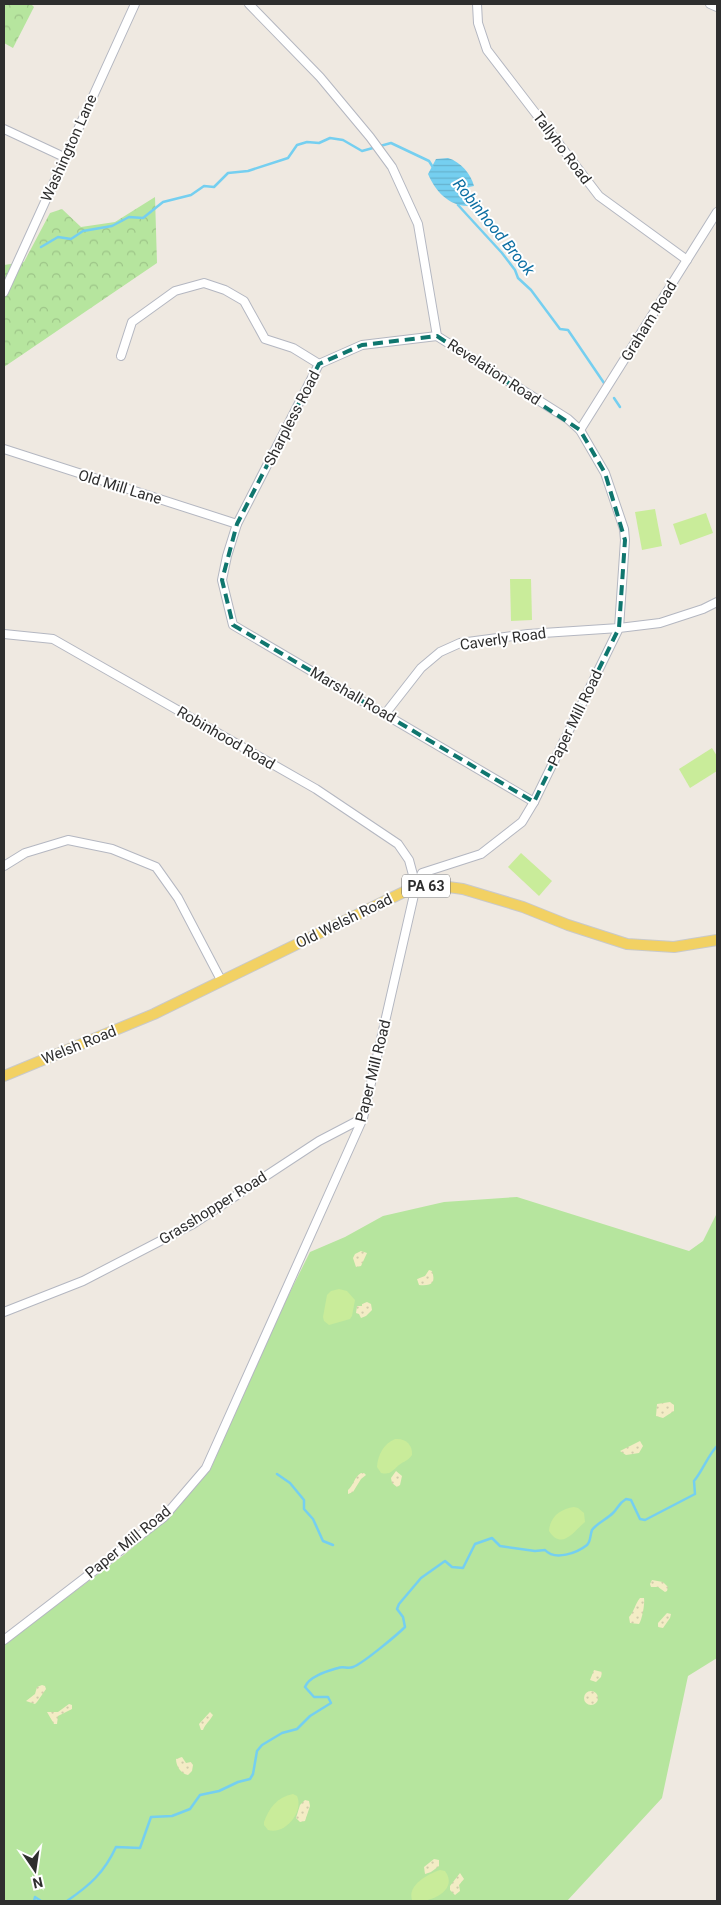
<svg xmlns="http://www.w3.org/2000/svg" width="721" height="1905" viewBox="0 0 721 1905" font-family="Roboto,sans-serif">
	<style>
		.grass { fill: #b6e59e }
		.forest { fill: url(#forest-crowns) }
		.sand { fill: url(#sand-dots) }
		.pitch { fill: #c9ec9a }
		.water { fill: url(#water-rules) }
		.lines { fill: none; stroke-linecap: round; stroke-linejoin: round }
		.stream { stroke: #75cff0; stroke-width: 2.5 }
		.minor-casing { stroke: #b4b7c1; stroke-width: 10 }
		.major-casing { stroke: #c9c9c9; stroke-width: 12 }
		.minor { stroke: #fff; stroke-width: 8 }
		.major { stroke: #f2d163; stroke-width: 10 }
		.marked { fill: none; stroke: #0f766e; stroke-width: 4; stroke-dasharray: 10 6; stroke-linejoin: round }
		.labels { text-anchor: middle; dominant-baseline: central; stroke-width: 4; stroke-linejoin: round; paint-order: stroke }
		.shield { fill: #fff; stroke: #6d6d6d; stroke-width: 1 }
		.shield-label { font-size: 14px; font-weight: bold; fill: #2e2e2e }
		.street-label { font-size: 15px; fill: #2e2e2e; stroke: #fff }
		.water-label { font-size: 16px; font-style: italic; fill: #0d6fa3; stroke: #fff }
	</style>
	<defs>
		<pattern id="forest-crowns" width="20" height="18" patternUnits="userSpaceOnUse" patternTransform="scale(1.25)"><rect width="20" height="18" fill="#b6e59e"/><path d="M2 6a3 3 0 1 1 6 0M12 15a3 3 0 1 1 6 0" fill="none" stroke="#9dc588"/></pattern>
		<pattern id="sand-dots" width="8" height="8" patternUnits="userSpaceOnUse" patternTransform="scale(1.25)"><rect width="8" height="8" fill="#f3ecc5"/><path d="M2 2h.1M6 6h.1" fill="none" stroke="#d1cbaa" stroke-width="1.8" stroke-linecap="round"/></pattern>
		<pattern id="water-rules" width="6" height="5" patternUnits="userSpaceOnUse" patternTransform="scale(1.25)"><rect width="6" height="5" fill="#75cff0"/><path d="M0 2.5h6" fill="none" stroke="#66b2ce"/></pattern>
	</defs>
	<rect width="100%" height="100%" fill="#efe9e1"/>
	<path class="grass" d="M517,1197l172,54 14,-10 14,-28v445l-29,18 -26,122 -95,103h-563v-257l121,-90 43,-36 43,-50 65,-148 34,-68 35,-15 38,-21 61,-14z"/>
	<g class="forest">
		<path d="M4,4h27l3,3 -21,41 -9,-5z"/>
		<path d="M155,197l2,66 -153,104v-102l20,-3 26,-49 12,-4 19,18 34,-5z"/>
	</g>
	<g class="sand">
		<path d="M361,1251l6,2 -6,13 -5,1 -3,-9 2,-4z"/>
		<path d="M429,1270l3,1c4,12 0,15 -13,14l-2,-6 8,-3z"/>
		<path d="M367,1302l4,2 1,6 -6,6 -5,2 -2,-4 -3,-1 1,-7h5v-2z"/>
		<path d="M670,1402l4,3v6l-11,7 -7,-2 1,-12z"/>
		<path d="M640,1441l3,5 -4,7 -13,2 -6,-4z"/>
		<path d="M396,1471l6,5 -2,9 -3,2 -5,-4 -1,-5z"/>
		<path d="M361,1473h3l2,2 -5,4 -8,13 -5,2v-4c6,-5 6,-13 13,-17z"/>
		<path d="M652,1580l11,2 5,5 -1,4 -2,1 -7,-5h-7l-1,-3z"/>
		<path d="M640,1598h4c1,6 -2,22 -5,26l-9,-1 -1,-6c5,-5 6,-13 11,-19z"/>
		<path d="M667,1613l4,1 -1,4 -7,10 -5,-1v-4z"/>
		<path d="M594,1670l8,2 -1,5 -5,5 -6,-2z"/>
		<path d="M42,1685l3,1 1,3 -9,13 -2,2 -9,-3 9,-7 2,-7z"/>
		<circle cx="591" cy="1698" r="7"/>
		<path d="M69,1704l3,1v4l-14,7 -1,8h-3l-7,-12h11z"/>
		<path d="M210,1712l3,3c-3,6 -8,9 -10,15h-2l-2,-6z"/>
		<path d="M182,1757l4,6 5,-1 2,3 -1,6 -4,4c-7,-1 -12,-9 -12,-16z"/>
		<path d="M305,1800l4,1 1,5 -5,15 -5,1 -4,-4 4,-13z"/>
		<path d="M434,1859l5,1v6l-8,6 -6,2 -1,-7z"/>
		<path d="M460,1873l4,6 -5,6 1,6 -5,4 -5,-5v-4z"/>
	</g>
	<g class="pitch">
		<path d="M655,509l7,37 -20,4 -7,-38z"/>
		<path d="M706,513l7,20 -33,12 -7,-21z"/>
		<path d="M510,579h21l1,41 -21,1z"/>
		<path d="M712,748l5,8v15l-27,17 -11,-19z"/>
		<path d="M521,853l31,28 -13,15 -31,-29z"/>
		<path d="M339,1289l8,2 8,9 -3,16 -2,3 -21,6 -5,-4 -1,-4 4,-22 4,-4z"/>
		<path d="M395,1439c11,-1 18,6 17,16 -4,6 -8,6 -13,10 -7,6 -8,10 -18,8l-4,-6c1,-12 6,-23 18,-28z"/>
		<path d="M574,1507l4,1 6,5 1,9c-11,9 -23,29 -36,9 1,-15 12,-22 25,-24z"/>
		<path d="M293,1794l4,2c7,15 -11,39 -29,34l-4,-5v-3c5,-14 13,-25 29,-28z"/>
		<path d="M440,1870l5,1c15,20 -18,34 -33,29 -5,-15 16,-26 28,-30z"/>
	</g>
	<path class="water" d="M448,158c13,4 23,16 26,28l-5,1 -4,5 1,6 4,3 -1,5c-19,1 -34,-15 -41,-32l8,-15z"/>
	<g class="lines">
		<g class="stream">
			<path d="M458,205l44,48 13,17 3,8 13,12 29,39 8,1 36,53"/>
			<path d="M41,247l17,-10 13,2 12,-8 29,-5 17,-9 14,1 20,-16 28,-7 13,-9 10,1 14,-14 20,-2 40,-13 9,-13 10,-3 12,1 11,-5 13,2 19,11 29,-8 38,18 5,8"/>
			<path d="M614,398l6,9"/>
			<path d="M277,1474l13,9 14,17v9l9,10 10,22 10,4"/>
			<path d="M34,1901l1,-4 6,4"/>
			<path d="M67,1901c23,-16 37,-28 49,-54l24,1 11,-31 21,-1 18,-7 10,-14 19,-4 19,-9 12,-3 3,-5 4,-23 5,-6 20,-12 15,-4 13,-13 21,-13 -3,-6h-14l-9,-10c4,-11 23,-16 33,-19 5,-2 10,1 15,-1 9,-3 44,-32 52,-40l-2,-10 -6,-8 2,-5 22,-26 24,-17 7,6 11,1 12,-24 17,-6 8,8 35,5 10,-1c10,11 32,3 42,-5 4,-4 3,-10 5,-15 5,-7 15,-11 21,-17 5,-5 6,-10 13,-14l5,1 9,19 5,1 50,-26 -1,-13c9,-11 13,-24 23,-35"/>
		</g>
		<defs>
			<g id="minor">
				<path d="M249,4l71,73 50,60 22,30 26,57 19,112 131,83 12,11 25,43 19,56 1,11 -6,88 -91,6 -68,9 -20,9 -19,16 -36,46"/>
				<path d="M477,4l1,19 9,27 112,146 88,64"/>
				<path d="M710,4l7,3"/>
				<path d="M4,129l60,28"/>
				<path d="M4,292l131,-288"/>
				<path d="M437,336l-75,9 -43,19 -82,160 -10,32 -5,24 11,45 301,177"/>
				<path d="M121,356l11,-34 43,-31 29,-8 21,7 19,11 21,38 28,9 26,16"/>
				<path d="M580,430l137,-218"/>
				<path d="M4,449l233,75"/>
				<path d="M4,634l49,5 263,150 82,55 11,16 7,26"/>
				<path d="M4,866l21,-13 43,-13 44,9 44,18 22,31 43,82"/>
				<path d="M4,1312l79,-31 110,-57 126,-83 44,-23"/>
				<path d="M4,1640l160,-123 42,-49 157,-350 53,-232 6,-13 59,-19 41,-32 12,-20 85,-174 41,-5 43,-14 14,-7"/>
			</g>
			<path id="major" d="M4,1076l150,-62 262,-128h25l22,3 60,18 45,18 59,19 47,3 43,-7"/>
		</defs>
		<use href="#minor" class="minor-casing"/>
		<use href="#major" class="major-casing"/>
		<use href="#minor" class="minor"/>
		<use href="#major" class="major"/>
	</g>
	<path class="marked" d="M437,336l143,94 25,43 20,67 -6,88 -85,174 -301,-177 -11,-45 15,-56 82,-160 43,-19z"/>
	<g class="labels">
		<rect class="shield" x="402" y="874.5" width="48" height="23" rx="4"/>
		<g class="shield-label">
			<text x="426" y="886">PA 63</text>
		</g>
		<g class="street-label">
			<text transform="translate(69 148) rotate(-66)">Washington Lane</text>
			<text transform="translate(562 148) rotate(53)">Tallyho Road</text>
			<text transform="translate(649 321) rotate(-58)">Graham Road</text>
			<text transform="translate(494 372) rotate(33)">Revelation Road</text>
			<text transform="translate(292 418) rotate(-63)">Sharpless Road</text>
			<text transform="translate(120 487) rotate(17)">Old Mill Lane</text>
			<text transform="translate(503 639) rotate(-8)">Caverly Road</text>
			<text transform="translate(353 695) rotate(30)">Marshall Road</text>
			<text transform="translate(575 718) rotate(-64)">Paper Mill Road</text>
			<text transform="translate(226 738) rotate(30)">Robinhood Road</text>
			<text transform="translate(344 921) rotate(-26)">Old Welsh Road</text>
			<text transform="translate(79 1045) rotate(-22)">Welsh Road</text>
			<text transform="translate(373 1071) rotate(-76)">Paper Mill Road</text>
			<text transform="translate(213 1208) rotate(-32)">Grasshopper Road</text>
			<text transform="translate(128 1542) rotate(-39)">Paper Mill Road</text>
		</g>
		<g class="water-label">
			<text transform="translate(494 227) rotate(51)">Robinhood Brook</text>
		</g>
	</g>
	<rect width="721" height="1905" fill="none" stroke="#2e2e2e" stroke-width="10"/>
	<g transform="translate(35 1870) rotate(167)" stroke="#ffffff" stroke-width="4" paint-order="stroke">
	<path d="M0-4L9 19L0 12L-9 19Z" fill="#2e2e2e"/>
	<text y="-8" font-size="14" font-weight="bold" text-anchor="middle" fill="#2e2e2e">N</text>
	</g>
</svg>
